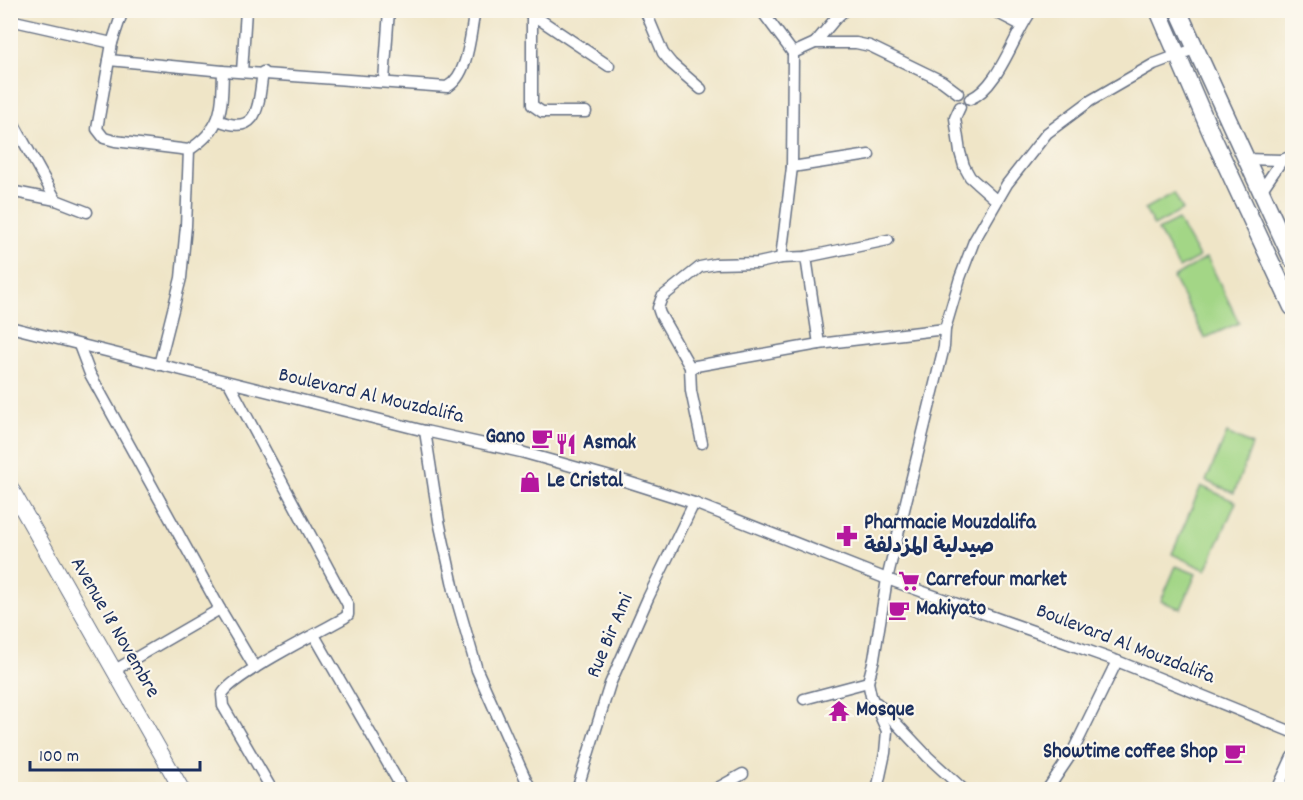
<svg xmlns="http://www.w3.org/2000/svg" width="1303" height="800" viewBox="0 0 1303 800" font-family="Dekko,'Playpen Sans Arabic',sans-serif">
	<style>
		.green { fill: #a3d686; stroke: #5f8272; stroke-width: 1.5 }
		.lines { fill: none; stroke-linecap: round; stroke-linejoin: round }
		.street-casing { stroke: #656f83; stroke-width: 13 }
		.secondary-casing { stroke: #656f83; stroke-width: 17 }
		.primary-casing { stroke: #656f83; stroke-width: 19 }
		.street { stroke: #fff; stroke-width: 10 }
		.secondary { stroke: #fff; stroke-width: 15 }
		.primary { stroke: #fff; stroke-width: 16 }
		.labels { text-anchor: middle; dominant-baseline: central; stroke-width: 4.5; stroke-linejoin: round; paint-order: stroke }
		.street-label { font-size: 21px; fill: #1b2f5e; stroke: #fbf7ec }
		.poi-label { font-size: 21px; font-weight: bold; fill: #1b2f5e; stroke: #fbf7ec; text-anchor: start }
	</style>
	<rect width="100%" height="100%" fill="#fbf7ec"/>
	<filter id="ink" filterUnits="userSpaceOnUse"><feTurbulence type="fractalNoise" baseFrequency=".0167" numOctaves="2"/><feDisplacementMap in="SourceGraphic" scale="12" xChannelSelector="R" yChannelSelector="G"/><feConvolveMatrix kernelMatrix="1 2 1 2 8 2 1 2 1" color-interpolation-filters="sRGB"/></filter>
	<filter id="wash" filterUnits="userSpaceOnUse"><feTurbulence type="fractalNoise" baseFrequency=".008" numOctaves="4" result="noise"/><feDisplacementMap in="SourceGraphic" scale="24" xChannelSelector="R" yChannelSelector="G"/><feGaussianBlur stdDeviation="1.35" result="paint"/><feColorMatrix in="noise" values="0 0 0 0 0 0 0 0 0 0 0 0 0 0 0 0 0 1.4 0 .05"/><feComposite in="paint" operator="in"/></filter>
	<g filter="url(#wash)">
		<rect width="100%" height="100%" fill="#efe5c7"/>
		<g class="green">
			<path d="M1174,193l9,17 -29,16 -9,-17z"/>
			<path d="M1178,220l21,37 -20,11 -21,-38z"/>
			<path d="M1207,257l32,66 -34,15 -32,-60z"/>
			<path d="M1227,433l25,12 -18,48 -28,-12z"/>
			<path d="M1201,486l35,16 -30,68 -34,-16z"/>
			<path d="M1176,566l20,8 -15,35 -20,-8z"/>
		</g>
	</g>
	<g filter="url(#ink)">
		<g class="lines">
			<defs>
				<g id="street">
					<path d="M123,10l-11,33 -15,86 7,9 11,3 74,9c34,-22 33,-41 34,-79"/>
					<path d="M645,10l18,43 9,11 29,25"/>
					<path d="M761,10l32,43 -1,114 -11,91"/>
					<path d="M992,10l29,15"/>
					<path d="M527,11l82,55"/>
					<path d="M532,13v92l10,7h44"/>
					<path d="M10,20l102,23"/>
					<path d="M815,43l21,-25 9,-8"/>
					<path d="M793,53l22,-10h41l14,3 72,35 16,12"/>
					<path d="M109,60l114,11 224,16c22,-12 23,-53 28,-77"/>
					<path d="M242,72l4,-62"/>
					<path d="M384,81l5,-71"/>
					<path d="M970,99c29,-12 43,-63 62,-89"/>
					<path d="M960,107l-5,11 5,34 4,14 6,11 26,23"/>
					<path d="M10,117l46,83"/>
					<path d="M218,120c42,18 40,-17 45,-48"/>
					<path d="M1246,159l36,1 10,-4"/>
					<path d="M792,167l77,-12"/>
					<path d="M10,191l46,9 31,12"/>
					<path d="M1261,191l21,-31"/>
					<path d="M806,257l13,87"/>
					<path d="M10,327l415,104 96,21 104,29 69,22 193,76 230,82 175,71"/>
					<path d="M79,345l11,29 130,235 35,59"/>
					<path d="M159,365l22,-87 5,-52 3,-76"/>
					<path d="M690,367l129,-23 126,-15"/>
					<path d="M229,383l119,222v10l-4,3c-22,13 -114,58 -122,77l1,11 49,84"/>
					<path d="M425,431l14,90 15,69 23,80 49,110 6,10"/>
					<path d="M702,443l-11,-52 -1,-24 -30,-53 -2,-6 4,-11 38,-30 15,-3 43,-1 23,-5 25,-1 82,-17"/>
					<path d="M314,635l89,155"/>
					<path d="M113,671l107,-62"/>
					<path d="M804,699l64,-17"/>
					<path d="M877,703l51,54 36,33"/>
					<path d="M577,790l33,-106 38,-86 46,-95"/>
					<path d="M714,790l29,-16"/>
					<path d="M877,790l8,-37 2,-22 -16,-35 -3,-14 6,-23 13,-80 57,-232 1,-18 15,-51 14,-37 33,-57 40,-51 43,-32 64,-37 40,-15"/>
					<path d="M1047,790l25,-37 45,-92"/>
					<path d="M1277,790l15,-33"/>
				</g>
				<path id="secondary" d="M10,487l172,303"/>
				<g id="primary">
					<path d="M1158,10l53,123 81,174"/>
					<path d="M1178,10l114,249"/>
				</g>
			</defs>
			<use href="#street" class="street-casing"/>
			<use href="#secondary" class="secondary-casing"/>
			<use href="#primary" class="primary-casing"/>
			<use href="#street" class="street"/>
			<use href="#secondary" class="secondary"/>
			<use href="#primary" class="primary"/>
		</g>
	</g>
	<defs>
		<symbol id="cafe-bare" viewBox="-9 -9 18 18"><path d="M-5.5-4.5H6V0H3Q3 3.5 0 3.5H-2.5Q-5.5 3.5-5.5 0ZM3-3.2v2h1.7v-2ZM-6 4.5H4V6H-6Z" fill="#b5179e" stroke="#fbf7ec" stroke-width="2.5" paint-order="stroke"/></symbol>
		<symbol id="restaurant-bare" viewBox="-9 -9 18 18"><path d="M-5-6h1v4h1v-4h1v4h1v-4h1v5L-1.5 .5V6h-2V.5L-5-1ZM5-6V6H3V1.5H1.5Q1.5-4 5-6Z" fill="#b5179e" stroke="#fbf7ec" stroke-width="2.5" paint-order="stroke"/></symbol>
		<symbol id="shop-bare" viewBox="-9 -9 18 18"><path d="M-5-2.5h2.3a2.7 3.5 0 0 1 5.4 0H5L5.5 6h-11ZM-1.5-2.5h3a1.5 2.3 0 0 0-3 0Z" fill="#b5179e" stroke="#fbf7ec" stroke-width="2.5" paint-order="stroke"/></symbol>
		<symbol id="pharmacy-bare" viewBox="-9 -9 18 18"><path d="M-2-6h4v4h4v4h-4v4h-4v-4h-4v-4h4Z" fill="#b5179e" stroke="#fbf7ec" stroke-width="2.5" paint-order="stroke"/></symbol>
		<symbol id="supermarket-bare" viewBox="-9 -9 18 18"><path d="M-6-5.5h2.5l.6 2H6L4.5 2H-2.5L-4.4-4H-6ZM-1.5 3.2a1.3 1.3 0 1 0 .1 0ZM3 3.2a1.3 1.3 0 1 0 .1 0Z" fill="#b5179e" stroke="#fbf7ec" stroke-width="2.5" paint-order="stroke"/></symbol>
		<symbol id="temple-bare" viewBox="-9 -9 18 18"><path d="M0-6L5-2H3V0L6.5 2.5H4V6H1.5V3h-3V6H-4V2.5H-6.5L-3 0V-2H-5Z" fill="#b5179e" stroke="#fbf7ec" stroke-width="2.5" paint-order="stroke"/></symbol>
	</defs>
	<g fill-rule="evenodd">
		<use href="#cafe-bare" x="527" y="423" width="30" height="30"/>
		<use href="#restaurant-bare" x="551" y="429" width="30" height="30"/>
		<use href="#shop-bare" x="515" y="467" width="30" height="30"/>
		<use href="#pharmacy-bare" x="832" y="521" width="30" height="30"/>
		<use href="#supermarket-bare" x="894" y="566" width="30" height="30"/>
		<use href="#cafe-bare" x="884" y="595" width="30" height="30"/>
		<use href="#temple-bare" x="824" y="696" width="30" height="30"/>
		<use href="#cafe-bare" x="1220" y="738" width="30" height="30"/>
	</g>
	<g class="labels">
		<g class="street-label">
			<text transform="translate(371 397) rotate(13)">Boulevard Al Mouzdalifa</text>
			<text transform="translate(114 628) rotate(60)">Avenue 18 Novembre</text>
			<text transform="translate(611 636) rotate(-67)">Rue Bir Ami</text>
			<text transform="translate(1125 645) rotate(21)">Boulevard Al Mouzdalifa</text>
		</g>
		<g class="poi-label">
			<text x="525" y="438" text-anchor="end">Gano</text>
			<text x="583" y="444">Asmak</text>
			<text x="547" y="482">Le Cristal</text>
			<text x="864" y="524">Pharmacie Mouzdalifa<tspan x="864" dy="24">صيدلية المزدلفة</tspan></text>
			<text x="926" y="581">Carrefour market</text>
			<text x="916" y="610">Makiyato</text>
			<text x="856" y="711">Mosque</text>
			<text x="1218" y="753" text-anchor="end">Showtime coffee Shop</text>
		</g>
	</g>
	<rect width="1303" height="800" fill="none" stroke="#fbf7ec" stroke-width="36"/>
	<path d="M30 761v9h170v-9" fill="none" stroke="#1b2f5e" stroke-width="3"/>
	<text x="39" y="761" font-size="18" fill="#1b2f5e" stroke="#fbf7ec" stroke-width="4.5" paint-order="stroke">100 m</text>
</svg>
